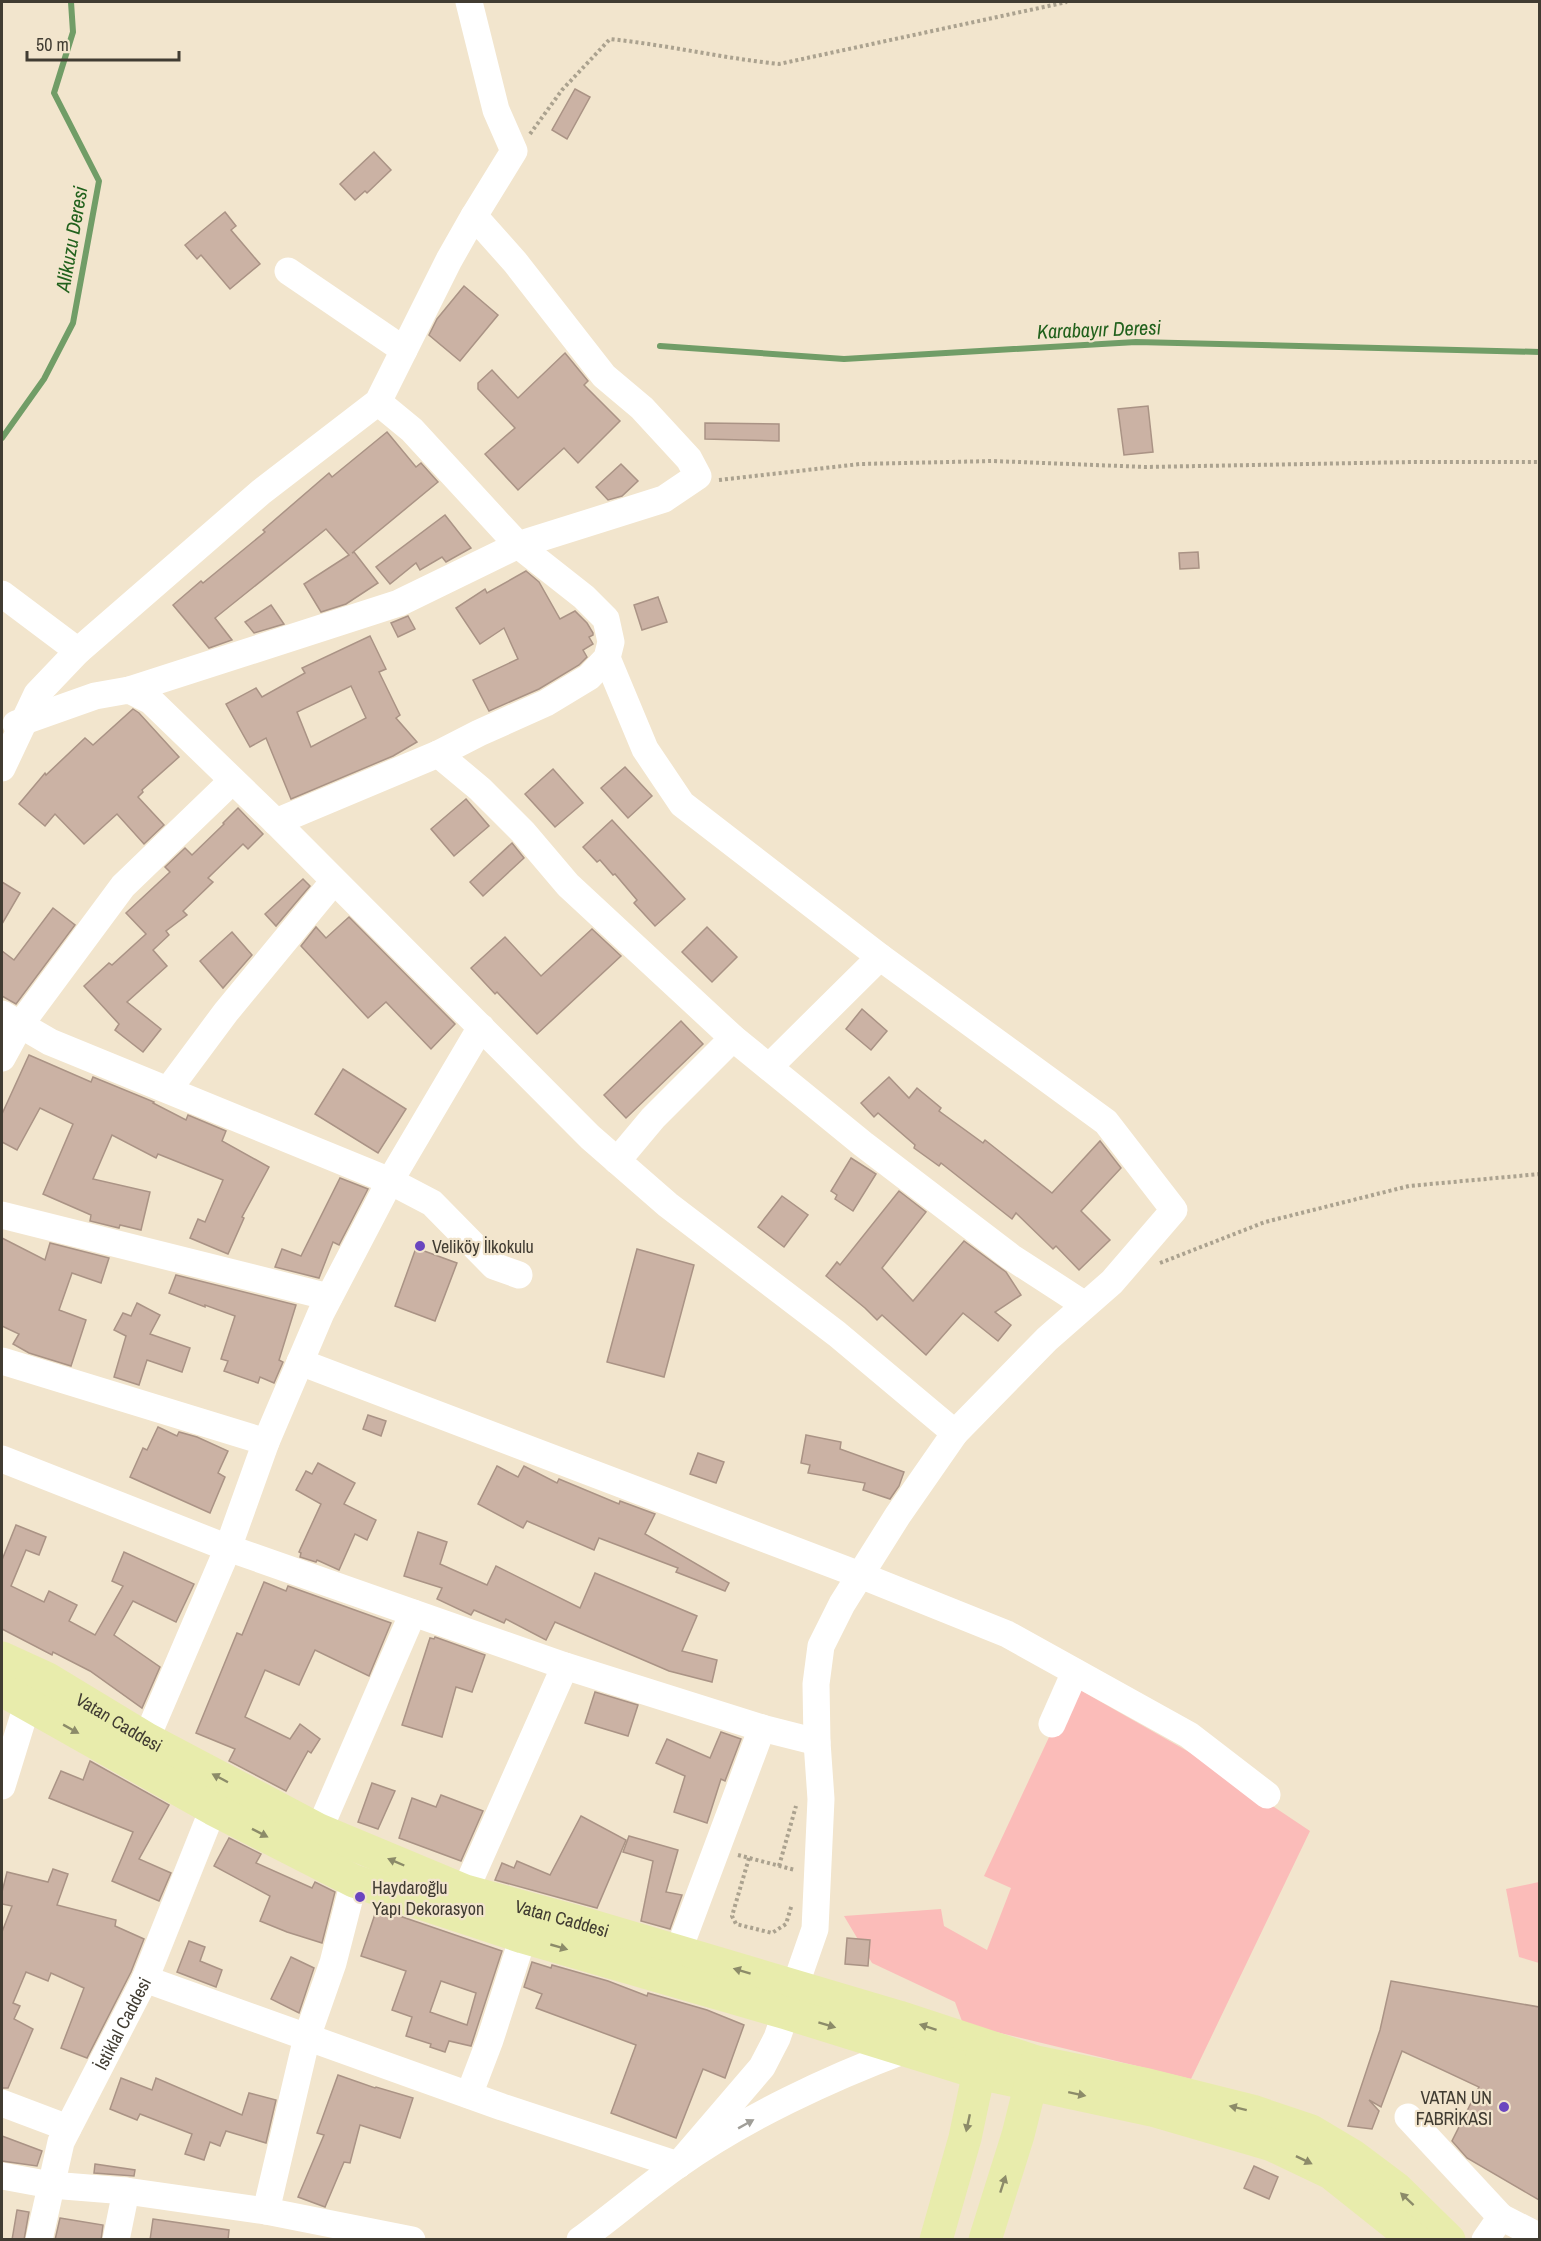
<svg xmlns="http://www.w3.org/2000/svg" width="1541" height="2241" viewBox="0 0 1541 2241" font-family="'Archivo Narrow',sans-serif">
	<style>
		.green { fill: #fbbcb9 }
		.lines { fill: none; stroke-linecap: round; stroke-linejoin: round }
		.stream { stroke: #719d67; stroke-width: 6 }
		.building { fill: #cbb2a4; stroke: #aa9385; stroke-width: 1.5; fill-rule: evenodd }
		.path { stroke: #aba28f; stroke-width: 4; stroke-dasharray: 3 3; stroke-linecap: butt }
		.minor { stroke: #fff; stroke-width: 27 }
		.major { stroke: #e8ecac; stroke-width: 33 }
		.oneway { fill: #8c8b69 }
		.oneway2 { fill: #a09e98 }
		.poi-dot { fill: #6a46bf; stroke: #f2e5cd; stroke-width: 2 }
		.labels { text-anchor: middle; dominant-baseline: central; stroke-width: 4.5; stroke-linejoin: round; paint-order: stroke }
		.poi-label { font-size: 18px; fill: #413c32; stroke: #f2e5cd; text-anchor: start }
		.street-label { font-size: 18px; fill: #413c32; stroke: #f2e5cd }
		.water-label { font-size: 20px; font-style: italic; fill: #21611c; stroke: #f2e5cd }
	</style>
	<rect width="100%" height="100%" fill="#f2e5cd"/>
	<g class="green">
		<path d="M1073,1686l137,78 100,67 -119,248 -228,-55 -8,-22 -83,-39 -28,-47 97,-7 3,17 43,24 24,-62 -27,-12z"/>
		<path d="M1539,1882h1l-1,81 -20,-6 -13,-68z"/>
	</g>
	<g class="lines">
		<g class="stream">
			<path d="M660,346l184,13 292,-17 404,10"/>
			<path d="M2,438l42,-59 29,-56 26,-142 -45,-88 19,-61 -2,-30"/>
		</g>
	</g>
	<g class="building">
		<path d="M575,89l15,8 -23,42 -15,-9z"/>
		<path d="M374,152l17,18 -24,23 -2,-2 -10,9 -15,-16z"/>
		<path d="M225,212l11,14 -5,4 29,34 -30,25 -29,-34 -4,4 -12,-14z"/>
		<path d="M464,286l34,29 -38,46 -31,-26 8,-16z"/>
		<path d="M565,353l23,28 -4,4 36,36 -42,42 -14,-15 -46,42 -33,-36 30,-26 -37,-39v-6l14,-13 26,28z"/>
		<path d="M1148,406l5,46 -29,3 -6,-46z"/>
		<path d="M705,423l74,1v17l-74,-2z"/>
		<path d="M387,432l29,35 5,-4 17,19 -86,71 2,-1 24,31 -32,21 -25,8 -17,-28 45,-29 -23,-26 -111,89 17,22 -23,8 -36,-43 28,-24 2,2 62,-51 -2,-2 66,-57 3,4z"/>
		<path d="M621,464l17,17 -16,15 -14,4 -12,-13z"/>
		<path d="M445,515l26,33 -25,14 -4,-5 -22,13 -4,-7 -26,21 -14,-17z"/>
		<path d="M1198,552l1,16 -19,1 -1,-16z"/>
		<path d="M526,571l13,11 21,37 15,-8 12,12 6,10v2l-4,2 4,7 -10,6 4,7 -8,8 -40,24 -50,22 -16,-31 45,-21 -14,-31 -24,16 -24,-36 29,-19 2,4z"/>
		<path d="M658,597l9,25 -25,8 -8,-25z"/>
		<path d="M271,605l13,19 -30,9 -9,-11z"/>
		<path d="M408,616l7,13 -17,8 -7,-14z"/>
		<path d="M370,636l16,33 -7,3 21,43 -4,3 21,24 -24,14 -102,43 -25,-61 -16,9 -24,-43 30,-16 6,9 43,-24 -3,-5zM351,686l15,32 -55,29 -14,-35z"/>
		<path d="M133,709l6,4 40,44 -37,33 1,2 -5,5 26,28 -20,19 -27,-30 -33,30 -29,-30 -10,12 -26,-22 26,-31 1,2 39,-37 8,7z"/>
		<path d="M625,767l27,29 -24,22 -27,-30z"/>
		<path d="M553,769l30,34 -28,24 -30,-33z"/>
		<path d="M466,799l23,27 -35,30 -23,-27z"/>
		<path d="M238,808l25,26 -15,15 -5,-5 -35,34 5,4 -30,29 4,4 -21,16 3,4 -16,15 14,16 -40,36 34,27 -18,23 -28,-22 4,-6 -35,-38 25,-23 3,2 34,-31 -20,-21 44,-41 -5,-5 20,-19 7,7 32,-31 -1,-1z"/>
		<path d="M612,820l73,79 -30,27 -21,-23 3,-3 -22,-26 -2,1 -13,-15 -3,2 -14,-15z"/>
		<path d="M512,843l12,15 -41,38 -13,-14z"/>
		<path d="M303,879l7,7 -34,40 -11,-12z"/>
		<path d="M2,882l18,11 -18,31z"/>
		<path d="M53,908l22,17 -59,79 -14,-8v-45l12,9z"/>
		<path d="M349,917l106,107 -24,25 -45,-47 -18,16 -67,-72 15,-19 10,11z"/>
		<path d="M707,927l30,30 -25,25 -30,-30z"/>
		<path d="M592,929l29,27 -84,78 -40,-42 -2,2 -24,-26 34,-31 36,39z"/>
		<path d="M232,932l20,23 -29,33 -23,-27z"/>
		<path d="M862,1009l25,22 -16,19 -25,-21z"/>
		<path d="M681,1021l22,23 -77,74 -22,-23z"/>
		<path d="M29,1055l62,27 2,-5 61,25 -1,1 33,17 2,-5 38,16 -4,10 47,26 -27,50 2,1 -16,36 -38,-16 8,-19 7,3 18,-42 -65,-26 -2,4 -44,-23 -19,44 57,13 -9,38 -21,-5 -1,3 -29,-7 1,-6 -48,-21 30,-70 -33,-16 -23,42 -15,-8v-28z"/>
		<path d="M343,1069l63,40 -28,44 -63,-39z"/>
		<path d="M889,1077l20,21 8,-10 24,20 -2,3 44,32 2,-3 67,53 48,-52 21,27 -40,43 29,29 -31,30 -23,-24 -3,3 -37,-36 -4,6 -71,-56 -2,3 -25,-18 1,-3 -37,-32 -4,4 -13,-14z"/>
		<path d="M851,1158l25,16 -23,37 -18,-12 2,-4 -6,-4z"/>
		<path d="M340,1178l28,11 -29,56 -6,-3 -14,36 -44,-11 7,-18 19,7z"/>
		<path d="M899,1191l27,21 -44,56 31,33 51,-60 42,31 15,23 -26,17 16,13 -13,16 -35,-28 -37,42 -44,-40 -5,5 -12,-12 -39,-32 11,-14 3,3z"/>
		<path d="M782,1196l26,19 -24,32 -26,-20z"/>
		<path d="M2,1238l43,22 5,-17 59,15 -8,25 -29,-10 -13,37 27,10 -15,46 -42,-13 -16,-9 6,-10 -17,-8z"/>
		<path d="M416,1248l41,15 -22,58 -40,-15z"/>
		<path d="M637,1249l57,16 -30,112 -57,-15z"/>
		<path d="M176,1275l120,30 -17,55 4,2 -9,21 -14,-6 -2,6 -34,-12 4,-10 -7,-2 14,-43 -30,-11v2l-36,-14z"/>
		<path d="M137,1303l23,12 -10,19 40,14 -8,24 -35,-12 -8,25 -25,-8 12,-41 -12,-6 9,-17 8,3z"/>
		<path d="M368,1415l18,6 -5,15 -18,-7z"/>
		<path d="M158,1427l19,9 2,-4 18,5 31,14 -10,22 7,4 -15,36 -80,-36 13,-29 4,2z"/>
		<path d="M806,1435l35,7 -1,7 64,23 -5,14 -9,13 -27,-9 2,-7 -57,-10 2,-8 -9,-2z"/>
		<path d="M698,1453l26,9 -8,21 -26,-9z"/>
		<path d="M318,1463l37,20 -11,21 32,16 -9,20 -12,-6 -16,36 -22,-10 -1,2 -16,-5 1,-4 -2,-1 22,-48 -25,-14 10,-19 6,3z"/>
		<path d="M497,1466l21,11 6,-11 33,17 2,-4 60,25 1,-3 35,13 -10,20 84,49 -4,8 -49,-19 2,-4 -79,-30 -5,12 -67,-29 -4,7 -45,-24z"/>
		<path d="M16,1525l30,12 -7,18 -13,-5 -15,36 33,16 5,-11 28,14 -8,16 26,14 28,-49 -11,-5 12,-29 70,32 -18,38 -43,-21 -19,34 46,32 -18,41 -52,-37 -37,-19 -1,3 -50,-26v-69z"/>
		<path d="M418,1532l29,10 -7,22 47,21 9,-19 84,42 15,-35 102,43 -15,35 35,9 -5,22 -43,-11 -114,-49 -9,18 -40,-21 -2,4 -30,-13 -3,5 -34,-16 5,-11 -38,-12z"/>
		<path d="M264,1582l22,9 2,-5 103,37 -22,53 -54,-26 -16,35 -34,-15 -20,47 45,22 10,-15 20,15 -9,14 -3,-2 -22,40 -57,-30 6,-12 -39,-16 41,-100 5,2z"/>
		<path d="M435,1637l50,18 -13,37 -16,-5 -14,50 -40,-12 28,-87 4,1z"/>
		<path d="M595,1692l43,13 -10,31 -43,-13z"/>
		<path d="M721,1732l20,7 -16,42 -4,-2 -14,44 -33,-11 11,-36 -29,-13 11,-24 43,19z"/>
		<path d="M90,1761l79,44 -30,54 32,14 -12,28 -47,-20 21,-49 -84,-34 12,-27 22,9z"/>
		<path d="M372,1783l23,8 -17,38 -20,-7z"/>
		<path d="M441,1795l42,16 -22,50 -62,-23 13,-40 24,9z"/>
		<path d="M581,1816l45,24 -29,68 -102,-28 7,-17 12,5 3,-7 33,14z"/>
		<path d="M629,1836l49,14 -12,42 16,3 -12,34 -29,-8 12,-60 -30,-9z"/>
		<path d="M229,1838l32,16 -5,9 56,25 3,-6 20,10 -13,51 -35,-11 -27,-11 10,-25 -56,-30z"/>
		<path d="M53,1869l15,5 -11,31 59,15 -1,6 29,13 -13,33 -44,86 -26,-10 23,-60 -33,-15 -3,8 -22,-9 -13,31 7,3 -6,13 19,10 -25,59h-6v-156l10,-26 -10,-2v-12l5,-20 41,10z"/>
		<path d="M382,1910l120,41 -31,95 -22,-5 -4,11 -15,-5 1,-3 -25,-8 6,-19 -20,-7 14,-39 -45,-15 15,-45 5,2zM441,1981l35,12 -9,32 -37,-13z"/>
		<path d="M847,1938l23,2 -2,26 -23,-2z"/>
		<path d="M189,1941l16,6 -5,14 22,9 -6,17 -39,-15z"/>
		<path d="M291,1957l23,11 -15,45 -28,-14z"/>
		<path d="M532,1962l19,6 1,-3 56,16 39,15 1,-3 59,17 37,15 -19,53 -22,-9 -27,69 -65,-25 25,-68 -100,-37 6,-14 -18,-7z"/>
		<path d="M1391,1981l148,26v193l-72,-42 -15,-17 27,-54 -77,-36 -21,56 -12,-7 10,11 -7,18 -24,-3 32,-96z"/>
		<path d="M338,2075l37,13 1,-1 37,11 -13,40 -40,-13 -10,38 -6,-1 -19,45 -27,-10 26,-62 -7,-2z"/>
		<path d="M121,2078l31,12 4,-12 86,37 7,-22 27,7 -10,43 -40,-12 -6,15 -10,-4 -6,18 -19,-6 7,-20 -52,-20 -3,6 -27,-11z"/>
		<path d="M2,2136l40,15 -5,15 -35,-5z"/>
		<path d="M95,2164l40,6 -1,6 -40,-3z"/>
		<path d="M1254,2166l24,11 -9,22 -25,-11z"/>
		<path d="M17,2210l12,2 -5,28h-12z"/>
		<path d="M60,2218l43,7 -2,15h-46z"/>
		<path d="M153,2219l76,11 -1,10h-78z"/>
	</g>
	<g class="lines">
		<g class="path">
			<path d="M530,134l32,-44 48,-51c57,6 112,19 169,25l288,-62"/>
			<path d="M719,480l141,-16 133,-3 153,6 268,-5h126"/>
			<path d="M1160,1263l105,-41 144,-36 131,-12"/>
			<path d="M738,1855l57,15"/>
			<path d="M749,1858l-17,58 4,8 36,9 14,-9 6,-20"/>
			<path d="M779,1866l17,-60"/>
		</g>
		<g class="minor">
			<path d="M469,2l27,108 18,41 -40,65"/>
			<path d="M288,271l116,79"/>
			<path d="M2,594l76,57"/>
			<path d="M607,658l38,91 37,55 198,153 226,165 68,88 -62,72 -65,57 -92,94 -57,82 -56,89 -21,42 -5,38 1,58 4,57 -6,130 -38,109 -15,29 -84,98"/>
			<path d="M129,690l270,-87 119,-58 66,52 22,22 5,23 -4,16 -18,19 -43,26 -67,30 -41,21 -162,68"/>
			<path d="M16,724l79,-28 34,-6 22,11 125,121 314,315 78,68 169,129 118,99"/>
			<path d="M438,754l42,35 43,43 45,53 165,153 130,106 148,113 74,48"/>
			<path d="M2,768l35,-74 41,-43 183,-159 117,-90 71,-142 25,-44 41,46 89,114 38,32 47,51 9,17 -34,23 -146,46 -106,-115 -34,-28"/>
			<path d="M2,1014l48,28 340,139 42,22 62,63 25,9"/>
			<path d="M2,1058l18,-33 103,-139 109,-105"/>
			<path d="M769,1067l111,-110"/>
			<path d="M168,1090l58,-78 108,-131"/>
			<path d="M617,1161l36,-43 80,-80"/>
			<path d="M2,1215l327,82"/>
			<path d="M2,1361l264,81"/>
			<path d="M300,1362l560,213 147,59 182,101 78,60"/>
			<path d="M2,1459l226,89 337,118 197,62 55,14"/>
			<path d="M1052,1724l23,-52"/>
			<path d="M138,1758l90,-210 38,-106 55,-129 69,-132 91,-154"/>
			<path d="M2,1786l25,-81"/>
			<path d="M319,1830l94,-217"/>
			<path d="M465,1891l100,-225"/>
			<path d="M678,1952l84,-224"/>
			<path d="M145,1979l357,128 176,58"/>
			<path d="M469,2095l21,-55 33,-103"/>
			<path d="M2,2103l66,25"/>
			<path d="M1408,2117l93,100"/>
			<path d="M2,2176l49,9 75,6 140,20 146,29"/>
			<path d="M266,2211l41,-174 26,-74 21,-82"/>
			<path id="s1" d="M39,2240l22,-98 84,-163 68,-170"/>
			<path d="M116,2240l10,-49"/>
			<path d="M580,2240c33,-24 64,-51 98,-75 66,-47 152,-87 227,-115"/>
			<path d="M1485,2240l16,-23 39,20"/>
		</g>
		<g class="major">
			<path id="s2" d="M2,1658l46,21 99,60 172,91 146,61 120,33 314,93 137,45 112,23 104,26 59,20 42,25 44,33 52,51"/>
			<path d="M2,1690l211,119 141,72 169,56 263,76 193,60 173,37 120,35 59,28 84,67"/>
			<path d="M936,2240l29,-102 18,-85"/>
			<path d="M985,2240l33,-105 18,-72"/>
		</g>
	</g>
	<defs><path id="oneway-solid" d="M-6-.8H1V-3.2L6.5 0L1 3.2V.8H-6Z" transform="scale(1.5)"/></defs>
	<g class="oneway">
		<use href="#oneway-solid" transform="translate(71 1729) rotate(29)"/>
		<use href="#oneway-solid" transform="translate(220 1778) rotate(-152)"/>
		<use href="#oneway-solid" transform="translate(260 1833) rotate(27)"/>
		<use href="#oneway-solid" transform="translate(396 1862) rotate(-157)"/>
		<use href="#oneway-solid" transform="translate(559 1947) rotate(16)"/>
		<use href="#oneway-solid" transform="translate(742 1971) rotate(-163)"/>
		<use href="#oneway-solid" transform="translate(827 2025) rotate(17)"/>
		<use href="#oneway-solid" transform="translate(928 2027) rotate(-162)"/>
		<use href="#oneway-solid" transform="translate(1077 2094) rotate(12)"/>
		<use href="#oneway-solid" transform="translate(1238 2108) rotate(-166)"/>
		<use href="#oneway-solid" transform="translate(968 2123) rotate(102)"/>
		<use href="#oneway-solid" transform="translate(1304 2160) rotate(26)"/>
		<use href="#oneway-solid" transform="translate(1003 2184) rotate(-72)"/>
		<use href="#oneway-solid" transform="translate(1407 2199) rotate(-137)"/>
	</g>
	<use class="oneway2" href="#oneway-solid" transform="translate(746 2124) rotate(-29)"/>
	<g class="poi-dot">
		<circle cx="420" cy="1246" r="6"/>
		<circle cx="360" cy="1897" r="6"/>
		<circle cx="1504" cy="2107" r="6"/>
	</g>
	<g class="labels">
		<g class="poi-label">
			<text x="432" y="1246">Veliköy İlkokulu</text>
			<text x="372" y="1887">Haydaroğlu<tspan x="372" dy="21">Yapı Dekorasyon</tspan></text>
			<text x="1492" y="2097" text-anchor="end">VATAN UN<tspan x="1492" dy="21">FABRİKASI</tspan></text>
		</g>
		<g class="street-label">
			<text stroke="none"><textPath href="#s2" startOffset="134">Vatan Caddesi</textPath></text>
			<text stroke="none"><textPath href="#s2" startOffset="620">Vatan Caddesi</textPath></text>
			<text stroke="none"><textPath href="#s1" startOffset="234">İstiklal Caddesi</textPath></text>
		</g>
		<g class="water-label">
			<text transform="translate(71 239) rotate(-80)">Alikuzu Deresi</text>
			<text transform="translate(1099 329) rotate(-2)">Karabayır Deresi</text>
		</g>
	</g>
	<rect width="1541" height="2241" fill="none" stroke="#413c32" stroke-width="6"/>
	<path d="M27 51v9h152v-9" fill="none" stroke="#413c32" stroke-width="3"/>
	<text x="36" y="51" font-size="18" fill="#413c32" stroke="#f2e5cd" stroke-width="4.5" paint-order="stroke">50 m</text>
</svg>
